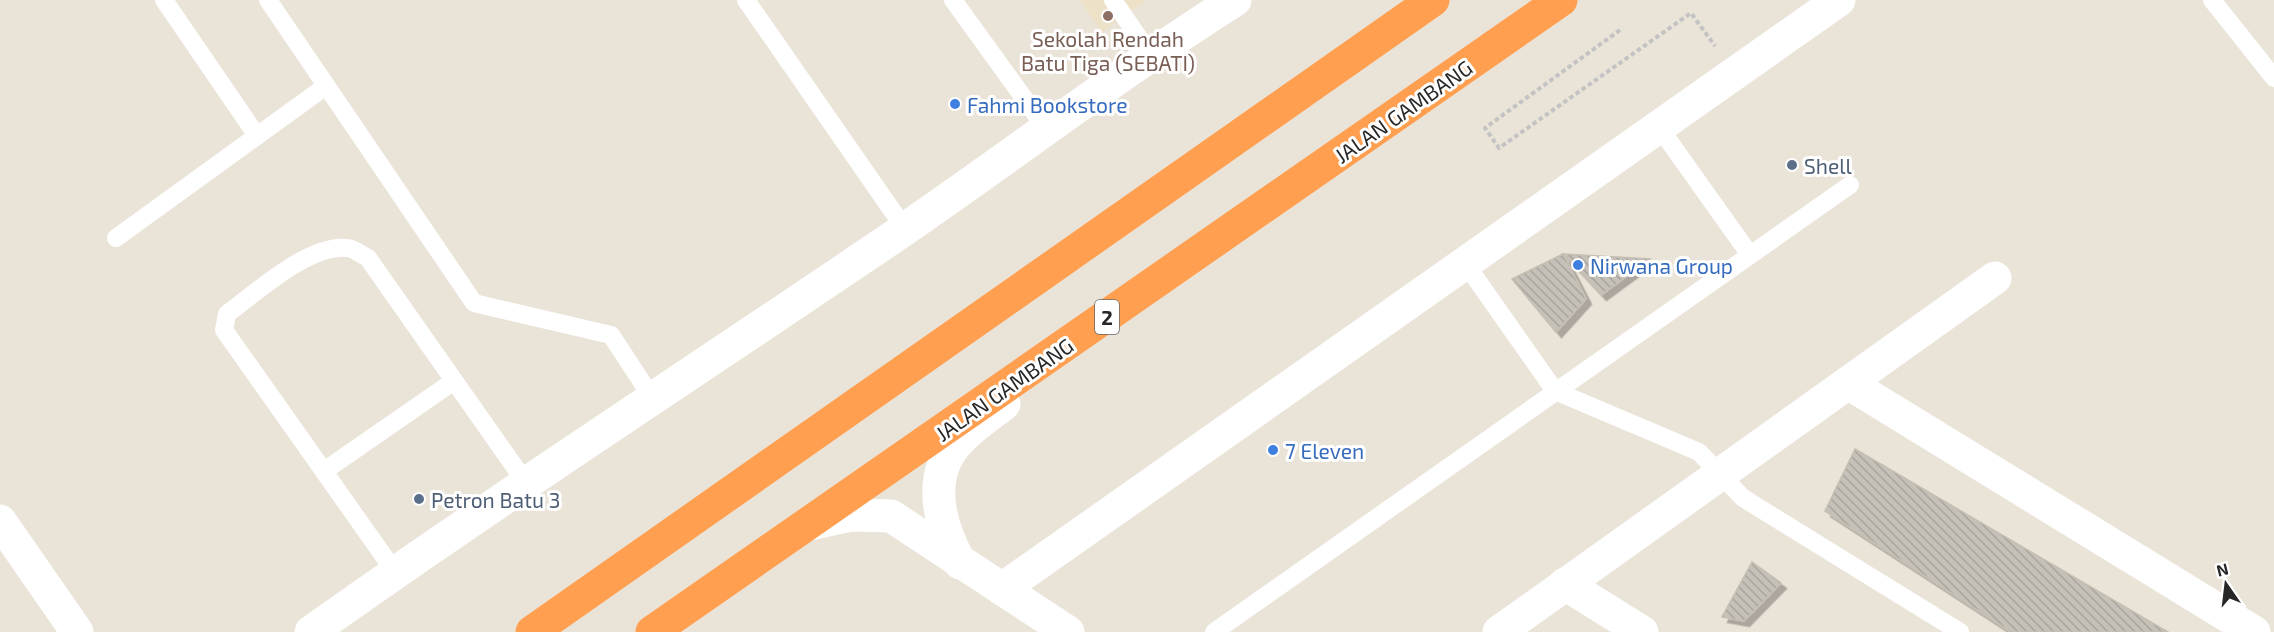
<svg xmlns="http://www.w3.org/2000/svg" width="2274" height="632" viewBox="0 0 2274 632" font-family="'Exo 2',sans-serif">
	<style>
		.education { fill: #ede1c7 }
		.building { fill: url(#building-back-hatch); stroke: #c5bfb2; stroke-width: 1.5; filter: url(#shadow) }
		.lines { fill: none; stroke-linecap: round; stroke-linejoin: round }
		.path { stroke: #c3c3c3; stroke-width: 4; stroke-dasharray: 4.5 3; stroke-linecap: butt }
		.lane { stroke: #fff; stroke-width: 18 }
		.street { stroke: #fff; stroke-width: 33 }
		.highway { stroke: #ff9f4f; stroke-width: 33 }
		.education-dot { fill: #8d6e63; stroke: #fff; stroke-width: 2 }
		.shop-dot { fill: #3f7fe0; stroke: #fff; stroke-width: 2 }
		.service-dot { fill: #5c6f8a; stroke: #fff; stroke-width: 2 }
		.labels { text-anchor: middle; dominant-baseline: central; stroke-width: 6; stroke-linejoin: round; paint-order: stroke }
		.shield { fill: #fff; stroke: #686868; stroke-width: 1.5 }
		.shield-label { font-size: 20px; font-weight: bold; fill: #272727 }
		.education-label { font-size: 21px; fill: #785e54; stroke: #fff }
		.shop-label { font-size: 21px; fill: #366cbe; stroke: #fff; text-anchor: start }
		.street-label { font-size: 21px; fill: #272727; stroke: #fff }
		.service-label { font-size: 21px; fill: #4e5e75; stroke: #fff; text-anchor: start }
	</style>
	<defs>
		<pattern id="building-back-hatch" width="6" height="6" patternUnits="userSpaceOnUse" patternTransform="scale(1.5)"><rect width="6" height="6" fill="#c5c0b8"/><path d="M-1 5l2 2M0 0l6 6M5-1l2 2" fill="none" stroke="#a9a59e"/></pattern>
		<filter id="shadow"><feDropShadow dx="5.5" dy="5.5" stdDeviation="0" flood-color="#0004"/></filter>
	</defs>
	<rect width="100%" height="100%" fill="#eae3d8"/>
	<path class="education" d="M1079,0h68l-45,32z"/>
	<g class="building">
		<path d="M1563,254l23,45 -30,33 -44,-53z"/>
		<path d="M1563,254l87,5 -49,36z"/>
		<path d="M1855,449l313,183h-157l-186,-121z"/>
		<path d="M1752,562l29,21 -37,38 -22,-4z"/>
	</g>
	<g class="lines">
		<path class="path" d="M1620,30l-135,98 14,20 192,-135 24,33"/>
		<g class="lane">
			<path d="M164,0l93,136"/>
			<path d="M268,0l206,303 137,32 42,64"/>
			<path d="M746,0l159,229"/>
			<path d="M953,0l94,130"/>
			<path d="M1113,0l37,54"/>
			<path d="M2212,0l62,78"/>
			<path d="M1659,127l91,128"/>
			<path d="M116,238l210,-152"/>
			<path d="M1465,263l90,128 144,61 44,46 217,134"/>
			<path d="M324,471l130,-90"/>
			<path d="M395,572l-171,-242 3,-16c30,-22 82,-70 120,-66 7,0 14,7 21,10l158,225"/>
			<path d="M1214,632l636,-447"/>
		</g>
		<g class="street">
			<path d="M1848,383l406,249"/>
			<path d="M0,521l77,111"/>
			<path d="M806,525l45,-10 40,1 177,116"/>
			<path d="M960,563c-21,-39 -35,-89 1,-124 12,-13 29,-24 43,-35"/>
			<path d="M1565,584l77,48"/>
			<path d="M1002,589l837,-589"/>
			<path d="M311,632c194,-138 394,-267 591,-401 112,-77 219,-159 333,-231"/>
			<path d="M1499,632l496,-354"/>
		</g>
		<g class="highway">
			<path d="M532,632l901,-632"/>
			<path d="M652,632l909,-632"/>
		</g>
	</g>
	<circle class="education-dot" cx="1108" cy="16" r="6"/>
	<g class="shop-dot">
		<circle cx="955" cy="104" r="6"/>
		<circle cx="1578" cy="265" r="6"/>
		<circle cx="1273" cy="450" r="6"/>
	</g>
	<g class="service-dot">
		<circle cx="1792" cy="165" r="6"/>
		<circle cx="419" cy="499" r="6"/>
	</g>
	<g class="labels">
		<rect class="shield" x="1095" y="300" width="24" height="34" rx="4.5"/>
		<g class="shield-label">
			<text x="1107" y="317">2</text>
		</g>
		<g class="education-label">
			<text x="1108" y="38">Sekolah Rendah<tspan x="1108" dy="24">Batu Tiga (SEBATI)</tspan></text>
		</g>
		<g class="shop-label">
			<text x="967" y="104">Fahmi Bookstore</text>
			<text x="1590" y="265">Nirwana Group</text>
			<text x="1285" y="450">7 Eleven</text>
		</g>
		<g class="street-label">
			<text transform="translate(1403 111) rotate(-35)">JALAN GAMBANG</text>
			<text transform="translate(1004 389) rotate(-35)">JALAN GAMBANG</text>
		</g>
		<g class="service-label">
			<text x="1804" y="165">Shell</text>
			<text x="431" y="499">Petron Batu 3</text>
		</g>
	</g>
	<g transform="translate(2226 584) rotate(346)" stroke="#ffffff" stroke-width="4.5" paint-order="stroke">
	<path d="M0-4.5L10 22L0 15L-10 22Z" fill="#272727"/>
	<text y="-9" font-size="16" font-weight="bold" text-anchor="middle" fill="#272727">N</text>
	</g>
</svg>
